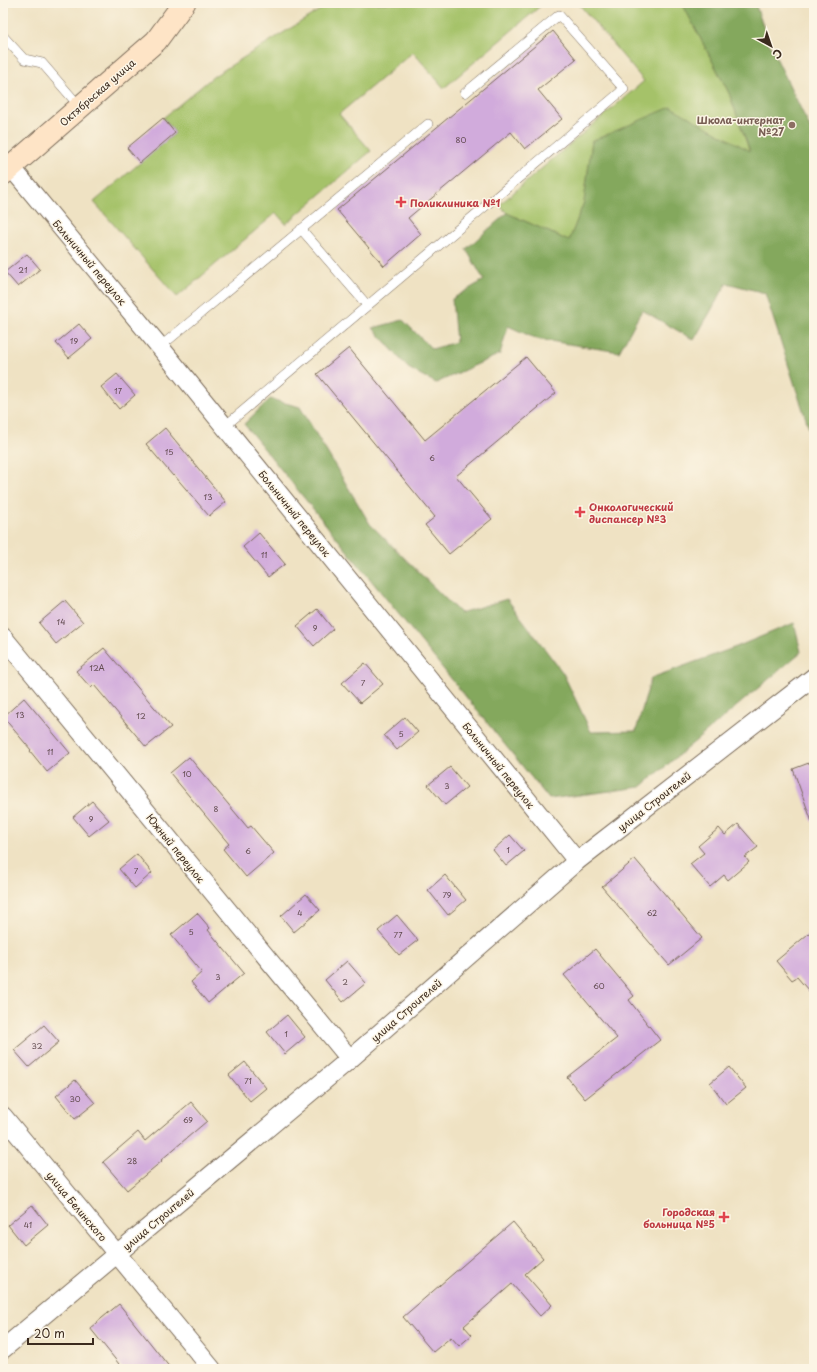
<svg xmlns="http://www.w3.org/2000/svg" width="817" height="1372" viewBox="0 0 817 1372" font-family="'Playpen Sans',sans-serif">
	<style>
		.green { fill: #a5c269; stroke: #707644 }
		.forest { fill: #84a85d; stroke: #60693e }
		.building { fill: #d1abdc }
		.lines { fill: none; stroke-linecap: round; stroke-linejoin: round }
		.lane-casing { stroke: #7a6a58; stroke-width: 10 }
		.street-casing { stroke: #7a6a58; stroke-width: 20 }
		.secondary-casing { stroke: #7a6a58; stroke-width: 24 }
		.lane { stroke: #fff; stroke-width: 9 }
		.street { stroke: #fff; stroke-width: 18 }
		.secondary { stroke: #fee4c6; stroke-width: 22 }
		.education-dot { fill: #8d6e63; stroke: #fcf5e5; stroke-width: 1.5 }
		.health-dot { fill: #e0444e; stroke: #fcf5e5; stroke-width: 1.5 }
		.labels { text-anchor: middle; dominant-baseline: central; stroke-width: 3; stroke-linejoin: round; paint-order: stroke }
		.number-label { font-size: 8px; fill: #604a4e }
		.street-label { font-size: 10px; fill: #3b2a1e; stroke: #fcf5e5 }
		.education-label { font-size: 10px; font-weight: bold; fill: #785e54; stroke: #fcf5e5; text-anchor: end }
		.health-label { font-size: 10px; font-weight: bold; fill: #be3a42; stroke: #fcf5e5; text-anchor: start }
	</style>
	<rect width="100%" height="100%" fill="#fcf5e5"/>
	<filter id="ink" filterUnits="userSpaceOnUse"><feTurbulence type="fractalNoise" baseFrequency=".025" numOctaves="2"/><feDisplacementMap in="SourceGraphic" scale="8" xChannelSelector="R" yChannelSelector="G"/><feConvolveMatrix kernelMatrix="1 2 1 2 8 2 1 2 1" color-interpolation-filters="sRGB"/></filter>
	<filter id="wash" filterUnits="userSpaceOnUse"><feTurbulence type="fractalNoise" baseFrequency=".012" numOctaves="4" result="noise"/><feDisplacementMap in="SourceGraphic" scale="16" xChannelSelector="R" yChannelSelector="G"/><feGaussianBlur stdDeviation="0.9" result="paint"/><feColorMatrix in="noise" values="0 0 0 0 0 0 0 0 0 0 0 0 0 0 0 0 0 1.4 0 .05"/><feComposite in="paint" operator="in"/></filter>
	<g filter="url(#wash)">
		<rect width="100%" height="100%" fill="#efe2c3"/>
		<g class="green">
			<path d="M331,3h213l-100,85 -31,-36 -74,62 32,37 -85,73 -10,-11 -99,84 -83,-95 81,-69 -12,-15 51,-42z"/>
			<path d="M578,3h104l47,90 21,59 -158,-11 -8,61 -15,39 -62,-28 -8,-8 145,-124z"/>
		</g>
		<g class="forest">
			<path d="M682,3h73l14,40 45,93v308l-49,-151 -38,-10 -33,57 -52,-30 -23,42 -82,-13 -29,-13 -8,28 -64,29 -28,-15 -35,-40 30,-8 29,29 24,-7 -4,-43 32,-19 -18,-31 41,-36 62,28 15,-39 8,-61 79,-34 79,44 -21,-58z"/>
			<path d="M270,399l30,8 70,117 90,89 47,-14 56,74 28,59 45,-1 15,-53 85,-31 58,-24 7,29 -160,135 -92,12 -305,-375z"/>
		</g>
		<g id="blocks">
			<g class="building">
				<path d="M553,31l23,28 -38,31 24,29 -37,30 -14,-17 -103,86 13,16 -37,32 -47,-56z"/>
				<path d="M163,118l12,15 -35,30 -13,-15z"/>
				<path d="M27,254l13,15 -22,18 -13,-15z"/>
				<path d="M79,324l13,15 -23,19 -13,-15z"/>
				<path d="M349,348l76,92 101,-83 30,36 -100,83 36,43 -43,35 -24,-29 10,-8 -118,-143z"/>
				<path d="M117,374l18,21 -16,14 -18,-22z"/>
				<path d="M165,428l61,74 -17,14 -35,-41 -1,1 -27,-32z"/>
				<path d="M259,533l26,31 -17,13 -25,-30z"/>
				<path d="M65,601l18,21 -27,22 -17,-21z"/>
				<path d="M317,609l16,20 -19,17 -17,-20z"/>
				<path d="M104,648l67,79 -25,20 -52,-62 -3,3 -15,-17z"/>
				<path d="M365,663l18,21 -23,19 -18,-20z"/>
				<path d="M24,698l46,55 -23,19 -17,-21 1,-1 -28,-33z"/>
				<path d="M405,717l13,15 -21,18 -13,-15z"/>
				<path d="M189,757l59,71 3,-2 23,27 -28,24 -23,-28 6,-5 -59,-71z"/>
				<path d="M814,761v60l-2,1 -19,-53z"/>
				<path d="M450,767l17,20 -22,18 -17,-20z"/>
				<path d="M92,801l17,19 -20,16 -16,-19z"/>
				<path d="M738,824l20,23 -13,10 4,5 -21,18 -4,-5 -14,12 -20,-23 14,-11 -6,-7 21,-18 6,7z"/>
				<path d="M510,835l14,16 -18,15 -13,-16z"/>
				<path d="M137,854l15,19 -17,15 -16,-19z"/>
				<path d="M635,859l67,79 -33,27 -67,-78z"/>
				<path d="M445,875l21,25 -18,15 -20,-25z"/>
				<path d="M306,894l14,16 -26,22 -13,-16z"/>
				<path d="M197,913l13,15 -2,2 36,43 -36,30 -17,-21 11,-10 -31,-37z"/>
				<path d="M397,915l21,25 -19,15 -21,-24z"/>
				<path d="M814,929v68l-17,-20 -5,3 -16,-19z"/>
				<path d="M595,949l39,47 -5,4 31,40 -75,59 -18,-22 50,-39 -53,-63z"/>
				<path d="M347,961l19,22 -23,19 -18,-22z"/>
				<path d="M287,1015l18,22 -20,17 -18,-22z"/>
				<path d="M44,1025l15,17 -30,25 -15,-17z"/>
				<path d="M245,1062l21,26 -16,13 -21,-26z"/>
				<path d="M729,1067l17,21 -20,16 -16,-21z"/>
				<path d="M75,1080l20,23 -20,16 -19,-23z"/>
				<path d="M191,1102l16,19 -46,39 1,1 -35,29 -24,-28 35,-30 7,9z"/>
				<path d="M32,1205l16,20 -24,20 -16,-20z"/>
				<path d="M513,1222l30,36 -18,16 27,31 -12,11 -28,-32 -48,42 8,9 -13,11 -8,-9 -18,15 -30,-35z"/>
				<path d="M119,1304l52,65h-48l-33,-41z"/>
			</g>
		</g>
	</g>
	<g filter="url(#ink)">
		<use href="#blocks" fill-opacity="0" stroke="#7a6a58" stroke-width="1"/>
		<g class="lines">
			<defs>
				<g id="lane">
					<path d="M3,36l21,23 18,4 38,44"/>
					<path d="M301,229l66,76"/>
					<path d="M160,347l268,-223"/>
					<path d="M225,426l399,-337 -65,-74 -94,78"/>
				</g>
				<g id="street">
					<path d="M11,167l149,180 417,514"/>
					<path d="M3,637l347,422"/>
					<path d="M3,1116l209,253"/>
					<path d="M3,1349l347,-290 227,-198 237,-184"/>
				</g>
				<path id="secondary" d="M3,174l153,-133 28,-38"/>
			</defs>
			<use href="#lane" class="lane-casing"/>
			<use href="#street" class="street-casing"/>
			<use href="#secondary" class="secondary-casing"/>
			<use href="#lane" class="lane"/>
			<use href="#street" class="street"/>
			<use href="#secondary" class="secondary"/>
		</g>
	</g>
	<circle class="education-dot" cx="792" cy="125" r="4"/>
	<g class="health-dot">
		<path d="M399 196h4v4h4v4h-4v4h-4v-4h-4v-4h4z"/>
		<path d="M578 506h4v4h4v4h-4v4h-4v-4h-4v-4h4z"/>
		<path d="M722 1211h4v4h4v4h-4v4h-4v-4h-4v-4h4z"/>
	</g>
	<g class="labels">
		<g class="number-label">
			<text x="461" y="140">80</text>
			<text x="23" y="270">21</text>
			<text x="74" y="341">19</text>
			<text x="118" y="391">17</text>
			<text x="169" y="452">15</text>
			<text x="432" y="458">6</text>
			<text x="208" y="497">13</text>
			<text x="264" y="555">11</text>
			<text x="61" y="622">14</text>
			<text x="315" y="628">9</text>
			<text x="97" y="668">12А</text>
			<text x="363" y="683">7</text>
			<text x="20" y="715">13</text>
			<text x="141" y="716">12</text>
			<text x="401" y="734">5</text>
			<text x="50" y="752">11</text>
			<text x="187" y="774">10</text>
			<text x="447" y="786">3</text>
			<text x="216" y="809">8</text>
			<text x="91" y="819">9</text>
			<text x="508" y="850">1</text>
			<text x="248" y="851">6</text>
			<text x="136" y="871">7</text>
			<text x="447" y="895">79</text>
			<text x="300" y="913">4</text>
			<text x="652" y="913">62</text>
			<text x="191" y="932">5</text>
			<text x="398" y="935">77</text>
			<text x="218" y="977">3</text>
			<text x="345" y="982">2</text>
			<text x="599" y="986">60</text>
			<text x="286" y="1034">1</text>
			<text x="37" y="1046">32</text>
			<text x="248" y="1081">71</text>
			<text x="75" y="1099">30</text>
			<text x="188" y="1120">69</text>
			<text x="132" y="1161">28</text>
			<text x="28" y="1225">41</text>
		</g>
		<g class="street-label">
			<text transform="translate(97 92) rotate(-41)">Октябрьская улица</text>
			<text transform="translate(90 262) rotate(50)">Больничный переулок</text>
			<text transform="translate(295 513) rotate(51)">Больничный переулок</text>
			<text transform="translate(499 765) rotate(51)">Больничный переулок</text>
			<text transform="translate(654 801) rotate(-38)">улица Строителей</text>
			<text transform="translate(176 848) rotate(51)">Южный переулок</text>
			<text transform="translate(406 1010) rotate(-41)">улица Строителей</text>
			<text transform="translate(77 1206) rotate(50)">улица Белинского</text>
			<text transform="translate(158 1219) rotate(-40)">улица Строителей</text>
		</g>
		<g class="education-label">
			<text x="784" y="119">Школа-интернат<tspan x="784" dy="12">№27</tspan></text>
		</g>
		<g class="health-label">
			<text x="410" y="202">Поликлиника №1</text>
			<text x="589" y="506">Онкологический<tspan x="589" dy="12">диспансер №3</tspan></text>
			<text x="715" y="1211" text-anchor="end">Городская<tspan x="715" dy="12">больница №5</tspan></text>
		</g>
	</g>
	<rect width="817" height="1372" fill="none" stroke="#fcf5e5" stroke-width="16"/>
	<g transform="translate(771 46) rotate(140)" stroke="#fcf5e5" stroke-width="3" paint-order="stroke">
	<path d="M0-3L7 15L0 10L-7 15Z" fill="#3b2a1e"/>
	<text y="-6" font-size="11" font-weight="bold" text-anchor="middle" fill="#3b2a1e">С</text>
	</g>
	<path d="M28 1338v6h65v-6" fill="none" stroke="#3b2a1e" stroke-width="2"/>
	<text x="34" y="1338" font-size="12" fill="#3b2a1e" stroke="#fcf5e5" stroke-width="3" paint-order="stroke">20 m</text>
</svg>
